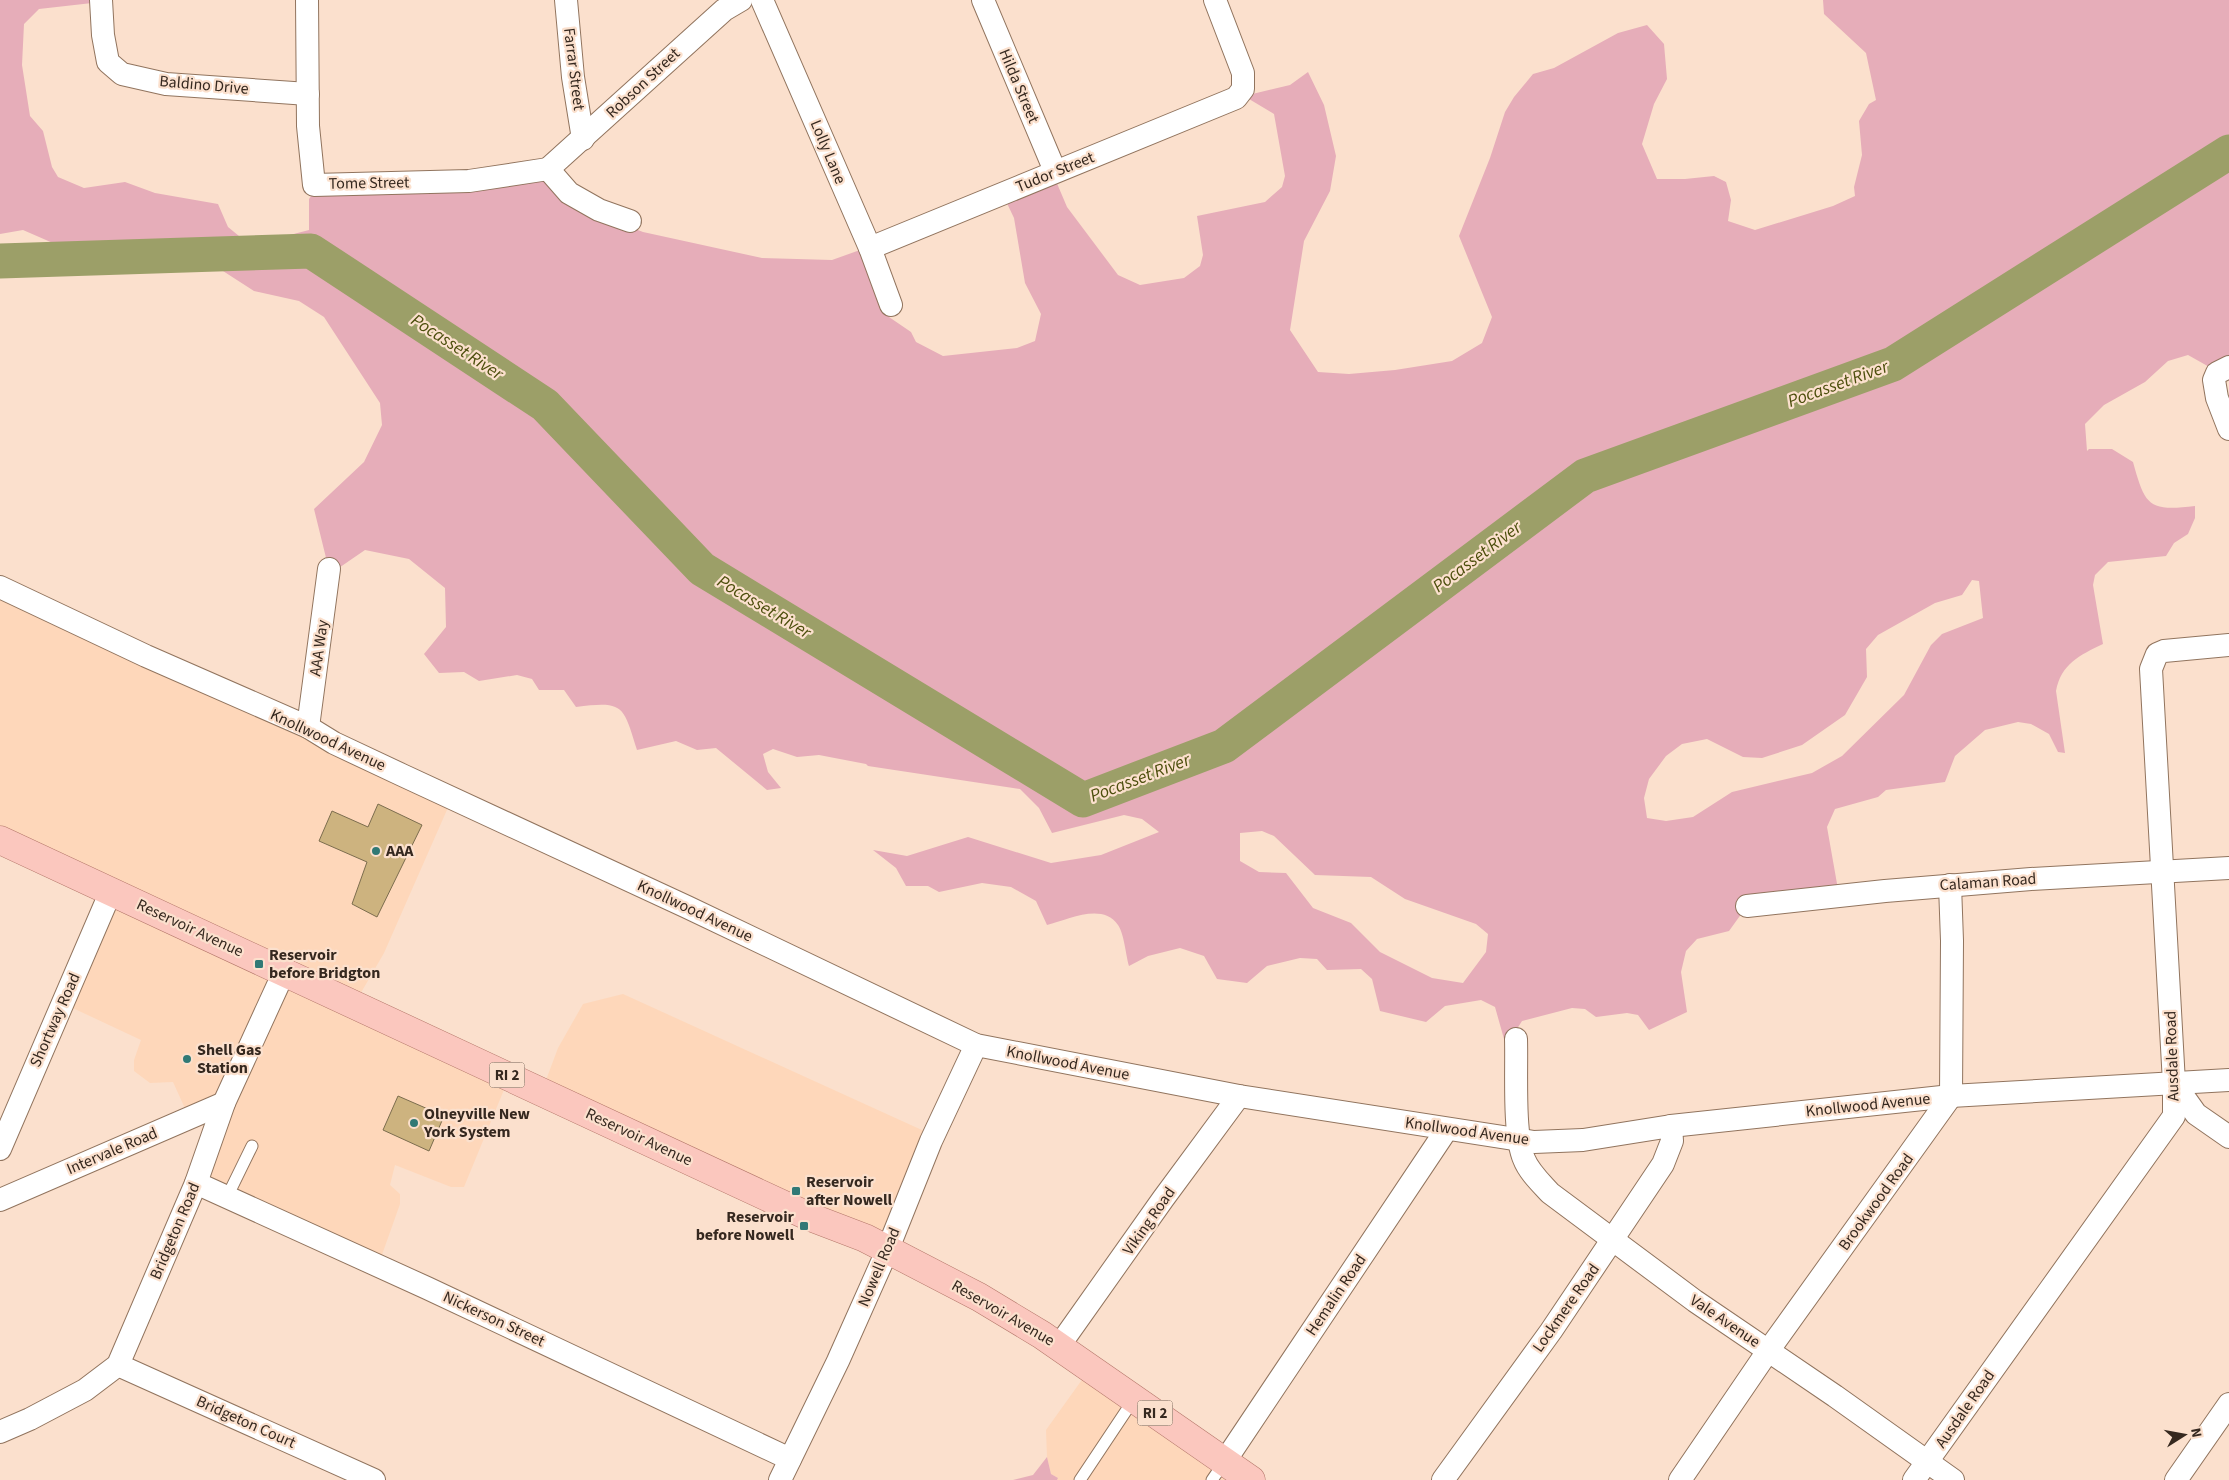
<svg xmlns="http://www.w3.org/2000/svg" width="2229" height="1480" viewBox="0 0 2229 1480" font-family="'Source Sans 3',sans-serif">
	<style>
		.built { fill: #fed7ba }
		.green { fill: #e6adb9; fill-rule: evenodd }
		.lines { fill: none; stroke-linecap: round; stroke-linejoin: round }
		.river { stroke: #9c9f68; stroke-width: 35 }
		.building { fill: #cdb37f; stroke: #7c6d4e }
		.lane-casing { stroke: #91745e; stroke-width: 13 }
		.street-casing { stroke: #91745e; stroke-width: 24 }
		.primary-casing { stroke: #b4776a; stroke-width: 29 }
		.lane { stroke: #fff; stroke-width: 11 }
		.street { stroke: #fff; stroke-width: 22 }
		.primary { stroke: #fbc7be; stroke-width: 28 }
		.poi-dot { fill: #317975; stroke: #fbe0cd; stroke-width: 2 }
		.labels { text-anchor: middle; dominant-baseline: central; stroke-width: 4.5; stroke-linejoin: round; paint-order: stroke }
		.shield { fill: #fbe0cd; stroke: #705f53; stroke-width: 1 }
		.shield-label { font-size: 15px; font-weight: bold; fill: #35281f }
		.street-label { font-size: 16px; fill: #35281f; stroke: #fbe0cd }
		.poi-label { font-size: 16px; font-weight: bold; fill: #35281f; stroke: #fbe0cd; text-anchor: start }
		.water-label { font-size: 18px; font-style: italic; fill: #4c4e0c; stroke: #fbe0cd }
	</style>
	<rect width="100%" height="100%" fill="#fbe0cd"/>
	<g class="built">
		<path d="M0,588l450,215 -66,150 -29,50 153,77 -44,107h-13l-56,-22 -5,20 10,9v10l-22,62 -182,-83 24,-67 -32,-1 -15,-33 -23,1 -16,-12v-11l7,-20 -79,-37 49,-108 -111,-56z"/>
		<path d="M623,994l312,142 -40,103 -352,-151 15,-40 25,-44z"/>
		<path d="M1089,1370l162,110h-194l1,-2 -7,-4 -4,-17 -1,-27z"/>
	</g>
	<g class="green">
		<path d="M0,0h101v2l-62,7 -15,15 -2,41 8,51 13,15 9,36 6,10 26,11 41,-6 30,11 63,11 10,23 11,9 20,7 50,-13v-31l10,-14 221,-9 54,37 49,19 119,26 70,2 28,-10 5,7 24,60 22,15 5,10 27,14 74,-8 18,-7 6,-27 -16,-31 -11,-65 -10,-21 49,-23 14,33 51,68 22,10 44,-7 16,-12 3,-11 -6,-39 68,-14 17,-15 3,-11 -11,-62 -30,-18 46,-11 18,-13 16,33 12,51 -6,35 -26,50 -14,89 28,42 31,2 46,-4 57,-9 30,-18 10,-26 -33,-81 31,-78 15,-46 9,-15 19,-23 21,-6 64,-35 29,-8 17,19 3,35 -13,25 -12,40 15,35h28l29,-3 12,6 5,18 -3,21 27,9 78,-24 22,-10 -1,-9 8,-32 -3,-34 10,-17 7,-4 -10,-47 -42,-39 -1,-14h406v369l-9,4 -32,-18 -20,6 -23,21 -41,23 -19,19 2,27 2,-2h23l21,13c12,43 15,50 62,44v12l-7,16 -14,9 -8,13 -58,6 -13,13 -2,10 10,59c-23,11 -42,20 -47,47l9,62 -7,-1 -9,-18 -18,-10 -13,-2 -33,8 -30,26 -10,26 -59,8 -8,7 -43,12 -8,18 12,68 -92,11 -18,25 -32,8 -11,12 -5,21 6,40 -38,18 -11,-15 -11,-2 -31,4 -11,-8 -13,-1 -50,13 -16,25 -11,-39 -14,-7 -36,6 -19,16 -46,-11 -8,-32 -11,-10 -34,1 -10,-11 -17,-1 -33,8 -20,17 -30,-4 -13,-23 -24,-8 -32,8 -19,10c-3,-10 -5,-33 -11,-41 -16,-23 -50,-5 -71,0l-11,-24 -25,-14 -29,-4 -43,9 -11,-6h-22l-10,-18 -23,-18 34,6 61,-19 83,26 50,-8 58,-23 -17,-13 -18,-4 -72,18 -13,-25 -19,-19 -152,-23 -2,-2 -47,-9 -22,2 -24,-8 -10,5 5,18 13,16 -14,2 -51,-42 -19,2 -21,-9 -39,9c-14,-45 -13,-49 -61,-43l-12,-17h-25l-7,-11 -15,-4 -38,6 -15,-9 -25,1 -15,-19 22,-27 -1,-39 -36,-29 -44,-9 -35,24 -16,-65 50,-47 18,-37 -2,-22 -56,-86 -25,-16 -45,-10 -45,-29 -51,7 -34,-12h-22l-33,-7 -46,-20 -23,4zM1972,580l7,1 4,37 -41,16 -11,11 -27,50 -62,61 -30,17 -80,19 -39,25 -27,4 -19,-3 -3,-20 5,-19 17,-23 16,-12 25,-5 36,18 19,1 40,-13 43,-30 22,-38 -1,-28 12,-14 57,-32 27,-8zM1262,831l12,5 41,39 56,2 34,22 71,25 12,10 -2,18 -23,31 -31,-5 -52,-26 -29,-29 -38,-15 -27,-35 -27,-1 -19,-11v-28z"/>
		<path d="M1047,1457l4,17 7,4 -1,2h-44l20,-5z"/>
	</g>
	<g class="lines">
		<path class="river" d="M0,261l311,-10 234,154 157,164 381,231 141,-54 361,-270 308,-112 336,-212"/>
	</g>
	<g class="building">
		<path d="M378,804l44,21 -45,92 -25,-13 15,-42 -48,-21 13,-30 36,16z"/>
		<path d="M398,1096l46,20 -15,35 -46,-21z"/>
	</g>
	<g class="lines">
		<defs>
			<g id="lane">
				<path d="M227,1197l25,-51"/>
				<path d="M1080,1480l54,-81"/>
				<path d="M1212,1480l13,-19"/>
			</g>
			<g id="street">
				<path d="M101,0l2,35 5,27 14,12 44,10 142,10"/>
				<path d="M307,0l1,126 6,59 155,-4 79,-12"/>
				<path d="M566,0l7,77 10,62"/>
				<path d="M762,0l108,248 21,57"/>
				<path d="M983,0l72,171"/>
				<path d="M548,169l176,-159 17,-10"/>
				<path d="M548,169l21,24 30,17 31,11"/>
				<path d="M870,248l366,-150 7,-9v-16l-28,-73"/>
				<path d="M2229,367l-12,6 -3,7 3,18 12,31"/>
				<path d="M0,587l146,69 162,71 26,16 68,32 285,132 289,138 263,51 295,46 49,-2 88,-14 280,-30 278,-16"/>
				<path d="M308,727l21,-158"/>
				<path d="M1747,906l138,-15 146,-12 198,-11"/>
				<path d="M1516,1039c1,30 -3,95 8,120 5,13 17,24 26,34l145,108 140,95 118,84"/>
				<path d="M2174,1083l22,31 33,23"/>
				<path d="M0,1149l111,-258"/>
				<path d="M196,1183l231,105 363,171"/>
				<path d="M0,1200l224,-97"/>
				<path d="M1059,1346l104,-147 76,-103"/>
				<path d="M118,1365l256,115"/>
				<path d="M0,1432l30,-13 55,-29 33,-25 78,-182 28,-80 60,-131"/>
				<path d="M1225,1461l222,-332"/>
				<path d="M780,1480l58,-119 49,-110 44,-110 45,-96"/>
				<path d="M1443,1480l108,-149 112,-167 9,-23 -1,-15"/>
				<path d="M1680,1480l88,-129 183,-255 1,-155 -2,-56"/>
				<path d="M1914,1480l260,-364v-33l-23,-414 6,-15 7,-3 65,-6"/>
				<path d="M2176,1480l53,-76"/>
			</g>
			<path id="primary" d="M0,840l810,377 55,21 114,59 63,38 209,145"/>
		</defs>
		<use href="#lane" class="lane-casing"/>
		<use href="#street" class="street-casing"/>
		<use href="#primary" class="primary-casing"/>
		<use href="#lane" class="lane"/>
		<use href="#street" class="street"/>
		<use href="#primary" class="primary"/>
	</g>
	<g class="poi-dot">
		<circle cx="376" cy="851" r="5"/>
		<rect x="254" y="959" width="10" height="10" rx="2.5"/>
		<circle cx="187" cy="1059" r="5"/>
		<circle cx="414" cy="1123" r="5"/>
		<rect x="791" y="1186" width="10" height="10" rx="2.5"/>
		<rect x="799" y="1221" width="10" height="10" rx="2.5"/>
	</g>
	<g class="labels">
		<g class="shield">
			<rect x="489.5" y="1062.5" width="35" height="25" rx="4"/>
			<rect x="1137.5" y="1400.5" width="35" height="25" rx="4"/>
		</g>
		<g class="shield-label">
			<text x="507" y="1075">RI 2</text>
			<text x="1155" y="1413">RI 2</text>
		</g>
		<g class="street-label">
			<text transform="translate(574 69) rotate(83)">Farrar Street</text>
			<text transform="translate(643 83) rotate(-43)">Robson Street</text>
			<text transform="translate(204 85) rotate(5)">Baldino Drive</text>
			<text transform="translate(1019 86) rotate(67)">Hilda Street</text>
			<text transform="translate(828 152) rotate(67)">Lolly Lane</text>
			<text transform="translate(1055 172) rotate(-22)">Tudor Street</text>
			<text transform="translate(369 183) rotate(-1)">Tome Street</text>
			<text transform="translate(319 648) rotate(-82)">AAA Way</text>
			<text transform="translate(328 740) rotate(25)">Knollwood Avenue</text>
			<text transform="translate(1988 882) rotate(-4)">Calaman Road</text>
			<text transform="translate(695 911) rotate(25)">Knollwood Avenue</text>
			<text transform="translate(190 928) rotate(25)">Reservoir Avenue</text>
			<text transform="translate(55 1020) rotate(-66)">Shortway Road</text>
			<text transform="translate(2172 1056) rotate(-92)">Ausdale Road</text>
			<text transform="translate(1068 1063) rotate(11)">Knollwood Avenue</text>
			<text transform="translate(1868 1105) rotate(-6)">Knollwood Avenue</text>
			<text transform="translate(1467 1131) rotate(8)">Knollwood Avenue</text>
			<text transform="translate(639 1137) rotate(25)">Reservoir Avenue</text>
			<text transform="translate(112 1151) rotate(-23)">Intervale Road</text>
			<text transform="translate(1876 1202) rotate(-54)">Brookwood Road</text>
			<text transform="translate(1149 1221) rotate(-55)">Viking Road</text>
			<text transform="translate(175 1231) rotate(-67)">Bridgeton Road</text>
			<text transform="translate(879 1267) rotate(-67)">Nowell Road</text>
			<text transform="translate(1336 1295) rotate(-56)">Hemalin Road</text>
			<text transform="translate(1566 1308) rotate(-55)">Lockmere Road</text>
			<text transform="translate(1003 1313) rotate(30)">Reservoir Avenue</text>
			<text transform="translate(494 1319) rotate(25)">Nickerson Street</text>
			<text transform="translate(1725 1321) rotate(34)">Vale Avenue</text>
			<text transform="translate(1965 1409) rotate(-55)">Ausdale Road</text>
			<text transform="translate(246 1422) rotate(24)">Bridgeton Court</text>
		</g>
		<g class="poi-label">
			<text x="386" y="851">AAA</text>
			<text x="269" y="955">Reservoir<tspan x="269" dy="18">before Bridgton</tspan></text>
			<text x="197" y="1050">Shell Gas<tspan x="197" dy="18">Station</tspan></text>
			<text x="424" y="1114">Olneyville New<tspan x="424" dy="18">York System</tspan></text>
			<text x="806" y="1182">Reservoir<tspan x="806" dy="18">after Nowell</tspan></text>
			<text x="794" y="1217" text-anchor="end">Reservoir<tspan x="794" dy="18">before Nowell</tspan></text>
		</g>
		<g class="water-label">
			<text transform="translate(457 347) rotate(33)">Pocasset River</text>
			<text transform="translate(1838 384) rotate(-20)">Pocasset River</text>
			<text transform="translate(1477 557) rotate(-37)">Pocasset River</text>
			<text transform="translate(764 607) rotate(31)">Pocasset River</text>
			<text transform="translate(1140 778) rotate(-21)">Pocasset River</text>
		</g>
	</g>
	<g transform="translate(2184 1435) rotate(79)" stroke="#fbe0cd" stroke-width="4" paint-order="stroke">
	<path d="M0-4L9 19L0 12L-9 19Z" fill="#35281f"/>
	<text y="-8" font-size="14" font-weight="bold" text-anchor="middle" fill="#35281f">N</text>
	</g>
</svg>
